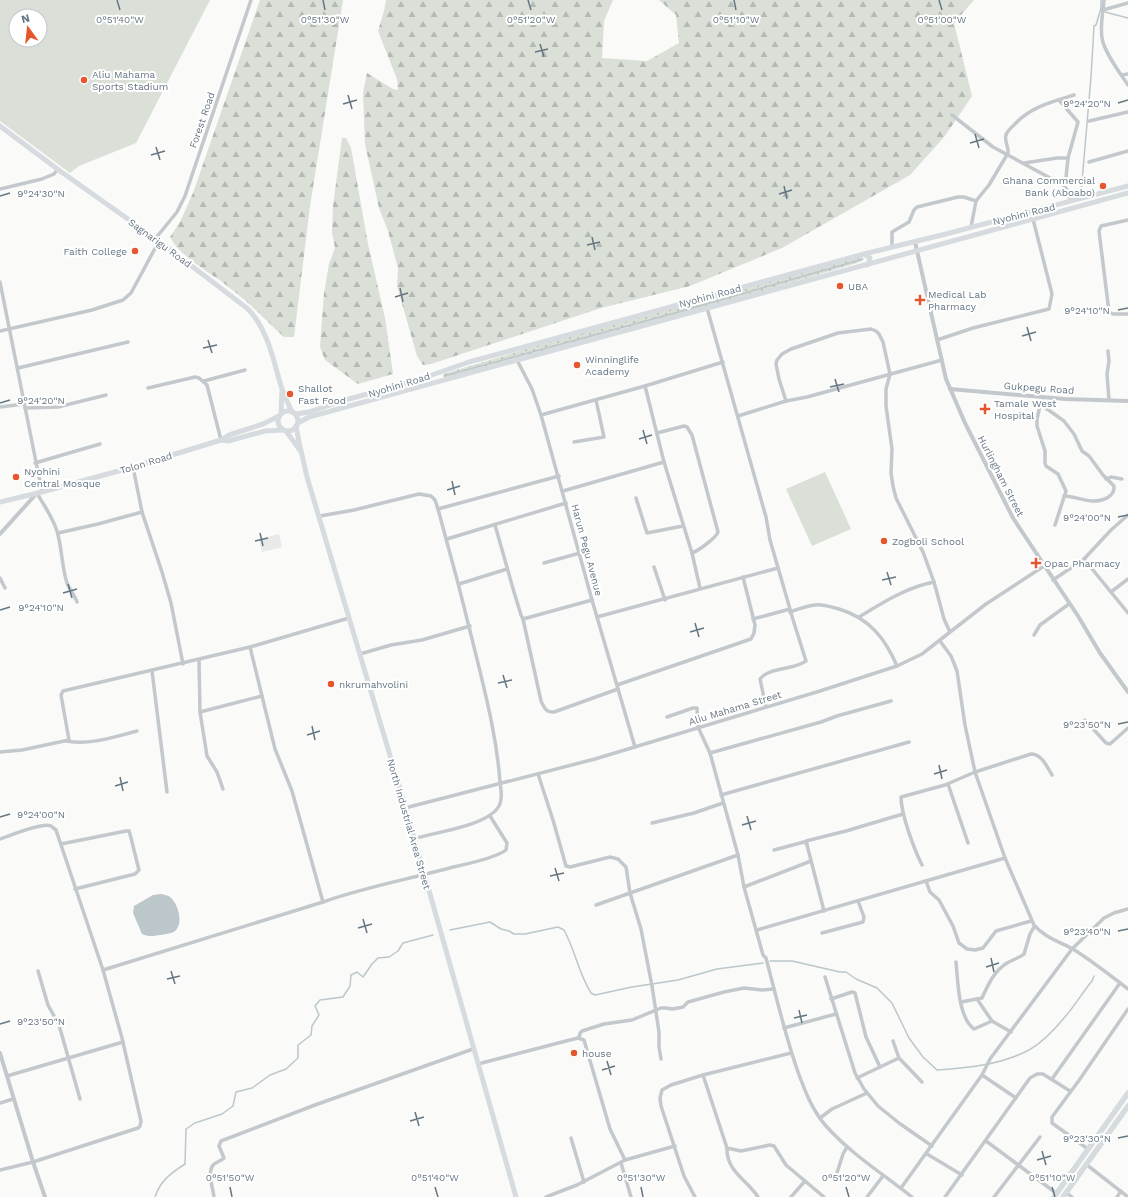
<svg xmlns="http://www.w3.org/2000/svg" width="1128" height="1197" viewBox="0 0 1128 1197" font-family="'Work Sans',sans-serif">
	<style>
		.built { fill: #e8e9e9 }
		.grass { fill: url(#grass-dots) }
		.forest { fill: url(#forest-firs) }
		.green { fill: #dadfd7; fill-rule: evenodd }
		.water { fill: #bbc7cb }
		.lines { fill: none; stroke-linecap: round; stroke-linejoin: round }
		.stream { stroke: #bbc7cb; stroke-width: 1.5 }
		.minor { stroke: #c3c8cc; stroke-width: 3.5 }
		.tertiary { stroke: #c3c8cc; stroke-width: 4 }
		.secondary { stroke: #d6dbdf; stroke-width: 5 }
		.trunk { stroke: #d6dbdf; stroke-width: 5.5 }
		.ticks { fill: none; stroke: #657683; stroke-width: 1.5 }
		.poi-dot { fill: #e4572e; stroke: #fff; stroke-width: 1.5 }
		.labels { text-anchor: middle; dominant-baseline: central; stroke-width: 4; stroke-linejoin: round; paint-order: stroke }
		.poi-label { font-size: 10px; fill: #657683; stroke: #fff; text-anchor: start }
		.street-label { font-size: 10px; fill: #657683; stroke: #fff }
		.ticks-label { font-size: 10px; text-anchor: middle; fill: #657683; stroke: #fff; stroke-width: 4; stroke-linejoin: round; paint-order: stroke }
	</style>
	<defs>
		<pattern id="grass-dots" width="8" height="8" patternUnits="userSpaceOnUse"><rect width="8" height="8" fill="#dadfd7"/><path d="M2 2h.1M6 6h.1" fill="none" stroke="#b4b9b4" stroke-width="1.8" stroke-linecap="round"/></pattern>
		<pattern id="forest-firs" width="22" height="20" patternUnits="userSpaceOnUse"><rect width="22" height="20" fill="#dadfd7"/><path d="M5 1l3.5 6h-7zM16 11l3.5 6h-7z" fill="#b4b9b4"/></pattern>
	</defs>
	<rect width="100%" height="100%" fill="#fafaf8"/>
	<path class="built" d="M279,534l3,13 -20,5 -3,-13z"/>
	<path class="grass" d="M859,257h3v4l-8,3 -98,29 -312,85 -1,-4 100,-30z"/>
	<g class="forest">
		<path d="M260,0h83l-33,206 -16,131h-10c-18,-16 -34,-34 -53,-48 -17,-15 -51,-31 -61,-52l10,-15 13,-29z"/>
		<path d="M386,0h227l-9,21 -2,37 45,3 32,-18 -3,-28 -17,-15h315l-20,23 18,73 -27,40 -35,39 -128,73 -92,38 -89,22 -170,56 -8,1 -6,-9 -20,-70 1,-18 -10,-37 -9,-23 -14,-64 -2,-51 4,-20 26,16 5,1 -1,-11 -19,-48 6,-20z"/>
		<path d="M342,138h4l5,10 17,96 17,74 8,56 -35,10 -33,-24 -5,-13 4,-54 5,-29 6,-16 -3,-16 1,-26z"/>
	</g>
	<g class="green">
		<path d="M0,0h210l-74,143 -57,23 -9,7 -70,-52zM16,16h24v24h-24z"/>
		<path d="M825,472l26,57 -39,17 -26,-57z"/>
	</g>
	<path class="water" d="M161,894c3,1 7,1 9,3 8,6 14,27 5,34 -4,3 -10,3 -15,4 -7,1 -11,2 -18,-1l-9,-21 1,-7 19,-11z"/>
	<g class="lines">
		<g class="stream">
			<path d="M1105,12l23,6"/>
			<path d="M1081,193l10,-116 3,-51 2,-1 5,-17v-8"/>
			<path d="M444,376l238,-65 181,-52"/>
			<path d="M450,930l40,-8 11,7 8,2 5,3h11l33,-7 6,3c11,20 15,44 27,63l4,2 37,-8 46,-7 39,-11 46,-6"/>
			<path d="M770,961h22l48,11h6l10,7 21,9 15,15 17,35 14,19 14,13c30,-2 62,-5 90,-19 14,-7 27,-21 37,-33 10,-11 18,-25 28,-37l2,-5"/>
			<path d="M155,1197c5,-16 16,-24 30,-33l1,-35 9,-6 27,-9 11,-8 3,-14 16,-4 18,-13 16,-6 12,-11v-13l13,-10 1,-9 7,-11 -4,-9 5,-6 23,-3 7,-11 1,-11 6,-3 6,5 9,-13 6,-6 11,-1 9,-6 5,-8 30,-8"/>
		</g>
		<g class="minor">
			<path d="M1104,0c-1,12 -4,26 -2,38 2,14 18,35 26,47"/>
			<path d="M1103,10l25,-7"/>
			<path d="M1122,75l6,-1"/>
			<path d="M1059,100l19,22 -10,36 -3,29"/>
			<path d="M952,115l41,32 70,38 4,5 4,11"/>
			<path d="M1089,121l39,-9"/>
			<path d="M1089,162l39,-11"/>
			<path d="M1024,163l33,-5h11"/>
			<path d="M0,189l42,-10 12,-5 4,-5"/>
			<path d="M1128,220l-27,6 -2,5 10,81 4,2h15"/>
			<path d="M971,227l5,-26 13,-16 19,-32c1,-6 -4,-12 -2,-18 1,-4 5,-7 8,-10 16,-18 37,-23 60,-30"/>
			<path d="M155,239l22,-27 8,-16 66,-196"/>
			<path d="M892,247v-15l17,-10 5,-12 3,-3 41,-10h6l12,4"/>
			<path d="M0,282l42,210"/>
			<path d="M707,308l59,209 4,23 20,69 -37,10"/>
			<path d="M0,331l92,-21 31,-10 8,-7 28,-52"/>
			<path d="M937,340l36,-12 76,-19 3,-15 -1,-4 -18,-71"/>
			<path d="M1108,351l1,10 -2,13 2,26"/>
			<path d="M517,360l15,29 9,26 51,185 43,147"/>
			<path d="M18,368l110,-26"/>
			<path d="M204,381l41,-11"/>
			<path d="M645,386l19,76 28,91 8,35"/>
			<path d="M148,388l47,-11 4,1 8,7 14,55"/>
			<path d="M1042,397l-5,22v7l8,25v12l1,3 12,8 8,17 -11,34"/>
			<path d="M786,401l-7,-22 -3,-15 1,-4 5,-6 9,-5 47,-16 33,-4 5,2 3,3 4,8 7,32 -4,15v17l6,43 -1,24 2,13 3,12 27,54 11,30"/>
			<path d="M1040,404l24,17 10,13 8,17 7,5 14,19 11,11c1,11 -11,15 -21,15 -9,0 -19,-5 -29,-5"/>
			<path d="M0,407l24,-3"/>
			<path d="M25,408l33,-1 48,-12"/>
			<path d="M541,415l104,-29 78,-24"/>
			<path d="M738,416l48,-15 21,-4 135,-37"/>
			<path d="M657,433l27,-7 3,1 5,8 26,97c-2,6 -20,19 -26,21"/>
			<path d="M574,442l30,-5 -8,-37"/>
			<path d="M35,463l65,-19"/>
			<path d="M133,467l9,45 20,60 9,31 12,61"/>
			<path d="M1106,479l5,-2 11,2"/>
			<path d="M563,491l101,-29"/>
			<path d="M37,493c7,13 18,27 21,42 4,15 4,33 9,48 3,7 8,13 10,19"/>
			<path d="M636,498l11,35 36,-7"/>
			<path d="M438,509l121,-33"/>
			<path d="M320,516l34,-6 65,-16 12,2 4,4 3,9c14,50 27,100 39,150 10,41 20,81 23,123 1,7 3,17 -1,24 -11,20 -64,26 -86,33"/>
			<path d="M495,525l19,67 7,23 2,4 18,82c3,6 5,12 13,11l64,-23"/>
			<path d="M58,533l40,-9 44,-12"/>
			<path d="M447,539l119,-36"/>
			<path d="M1084,559l44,54"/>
			<path d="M544,563l36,-10"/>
			<path d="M654,567l11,33"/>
			<path d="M0,578l5,10"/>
			<path d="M1053,580l31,-21 27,-29 17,-15"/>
			<path d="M459,584l48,-15"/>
			<path d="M1111,592l17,-13"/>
			<path d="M790,612c8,-3 16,-6 25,-7 8,-1 16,2 24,4 30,9 46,29 58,57"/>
			<path d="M597,617l181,-49"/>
			<path d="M859,617c23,-14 48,-30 75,-35l10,37 6,13"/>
			<path d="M523,619l69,-19"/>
			<path d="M1034,635l6,-10 29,-21"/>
			<path d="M940,641l11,15 6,15 8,54 10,47 30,86 29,67c10,12 26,17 39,24 19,12 37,26 55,40"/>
			<path d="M250,647l25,102 17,42 31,111"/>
			<path d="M360,654l31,-9 31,-5 48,-14"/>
			<path d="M199,660l1,52 7,44 10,16 6,17"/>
			<path d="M152,671l15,121"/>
			<path d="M617,685l134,-46 3,-6 1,-8 -12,-48"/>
			<path d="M766,707l-6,-28c9,-12 35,-9 46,-18l-16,-51"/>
			<path d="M200,712l62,-16"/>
			<path d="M667,717l26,-9h4l1,19 12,26 28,102 6,32 19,68 3,3c10,38 19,77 32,114 7,19 14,38 28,54 25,28 57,48 86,71"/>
			<path d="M1085,720l21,23 4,1 18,-16"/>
			<path d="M67,741c21,5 50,-5 70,-10"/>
			<path d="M0,752l22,-2 47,-10 -8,-45 2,-4 187,-44 99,-29"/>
			<path d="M710,753l111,-31 16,-6 54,-15"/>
			<path d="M538,774l15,46 13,46 4,1 40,-10 8,2 8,8 4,26 11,36 11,57 7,46v15l2,12"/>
			<path d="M948,784l20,59"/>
			<path d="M721,795l188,-53"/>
			<path d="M405,808l190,-49 225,-68 77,-25 25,-12 64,-50 58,-38"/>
			<path d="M652,823l42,-10 29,-10"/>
			<path d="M0,839c9,-3 43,-17 51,-13 1,1 4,3 5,4l47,140 19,68 19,83 -1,5 -2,2 -105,34 -33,8"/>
			<path d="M61,844l65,-13h3l1,3 9,36 -4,4 -60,15"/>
			<path d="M774,850l30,-8 3,2"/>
			<path d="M922,865c-8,-16 -21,-51 -21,-68l44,-12 30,-13 56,-18c11,0 16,13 21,21"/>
			<path d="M926,881l4,11 9,8 14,26 6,17 8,6 8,1 8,-2 13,-17 35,-10"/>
			<path d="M744,887l67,-26"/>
			<path d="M596,905l142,-50"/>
			<path d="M824,911l-18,-70 40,-10 57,-17"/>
			<path d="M757,930l248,-72"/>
			<path d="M822,933l41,-11 1,-5 -6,-16"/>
			<path d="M956,962c2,20 2,55 18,67l18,-8"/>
			<path d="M103,970l220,-68c42,-15 87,-23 130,-35 14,-3 43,-9 53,-17l1,-7 -17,-27"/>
			<path d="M38,971l10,34 11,20 21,74"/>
			<path d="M825,977l30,96 9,16 14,17 21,17 33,23"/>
			<path d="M831,999l21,-7 3,1 11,44 14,30"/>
			<path d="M977,999l15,22 19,11"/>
			<path d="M961,1002l21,-4c6,-13 12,-27 25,-35 5,-3 12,-5 17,-9l6,-20 4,-7"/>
			<path d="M784,1028l52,-14"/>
			<path d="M579,1038l1,-5 2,-2 22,-7 28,-4 29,-12h5l6,1 6,-1 5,-1 5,-5 36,-10 20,-4 18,2 12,-1"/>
			<path d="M893,1041l6,17 23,24"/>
			<path d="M478,1064l88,-23 12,-3 6,2 26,89 15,31"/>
			<path d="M703,1075l24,73 14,3 29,-6 4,1 12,19 38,32"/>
			<path d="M982,1075l8,-16 82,-110 32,-31 10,-5 14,-4"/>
			<path d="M7,1076l116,-34"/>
			<path d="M857,1078l42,-20"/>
			<path d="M1052,1079l68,-96"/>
			<path d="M0,1103l13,-4"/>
			<path d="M820,1118l12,-9 35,-16"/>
			<path d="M571,1138l13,44"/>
			<path d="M986,1141l70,52"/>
			<path d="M727,1148c-1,23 20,32 31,49"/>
			<path d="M1088,1149l-36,-26v-6l28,-38 48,-70"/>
			<path d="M927,1154l35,21"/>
			<path d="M621,1163l10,34"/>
			<path d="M1087,1165l41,32"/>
			<path d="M836,1176l7,-22 4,-7"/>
			<path d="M901,1188l81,-113 34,23"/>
			<path d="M1067,1193l5,4"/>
			<path d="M214,1197c-1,-9 -7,-24 -1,-32 3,-3 8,-4 11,-7l-5,-12 2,-5 94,-36 158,-56"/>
			<path d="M546,1197l31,-12 48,-25 50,-14"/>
			<path d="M695,1197l-11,-21 -23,-70 -1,-8 2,-8 9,-5 32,-10 88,-22"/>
			<path d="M791,1197l14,-16"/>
			<path d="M867,1197l16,-21"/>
			<path d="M945,1197l85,-119 7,-4h6l27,17"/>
			<path d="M994,1197l46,-60"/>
			<path d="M1117,1197l4,-6"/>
		</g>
		<g class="tertiary">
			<path d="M915,242l31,137 19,44 48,95 65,98 22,37 28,39"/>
			<path d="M950,389l115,10 63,2"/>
			<path d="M0,534l37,-41"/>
			<path d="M0,1053l33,109 12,35"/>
		</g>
		<g class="secondary">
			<path d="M0,126l60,45 99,70 89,68c20,21 25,50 33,77 3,9 7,17 11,26"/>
			<path d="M864,254l6,4 -1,4 -2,3"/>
			<circle cx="288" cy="421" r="10"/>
			<path d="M281,414l1,-23"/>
			<path d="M296,414l13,-2 36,-12 67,-18 57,-20 395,-108 82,-20 182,-48"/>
			<path d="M298,423l11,-6 819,-224"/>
			<path d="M296,426l3,16 8,35 96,322 113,398"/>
			<path d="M286,431l13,18"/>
			<path d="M221,440l7,1 37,-10 18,-1"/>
			<path d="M0,502l42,-10 91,-25 88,-27 8,-5 34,-11 16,-8"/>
		</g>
		<g class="trunk">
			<path d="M1054,1197l74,-104"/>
			<path d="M1063,1197l65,-91"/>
		</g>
	</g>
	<path class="ticks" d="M117,0l3,10M323,0l2,10M528,0l3,10M734,0l2,10M939,0l3,10M540,44l4,13M535,52l13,-3M348,95l4,14M1118,103l10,-3M343,104l14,-4M975,134l4,14M970,143l14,-4M156,147l4,13M151,155l14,-4M784,186l3,13M779,194l13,-4M0,196l10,-3M592,237l3,13M587,245l13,-3M400,288l3,14M395,297l13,-4M1118,310l10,-2M1027,327l4,14M1022,336l14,-4M208,340l4,13M203,348l14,-3M835,379l4,13M830,387l14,-3M0,403l10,-3M643,430l4,14M639,439l13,-4M452,481l3,14M447,490l13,-4M1118,517l10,-2M260,533l3,13M255,541l13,-3M887,572l4,13M882,580l14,-3M68,584l4,14M63,593l14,-4M0,610l10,-3M695,623l4,14M690,632l14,-4M503,675l4,13M498,683l14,-3M1118,724l10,-2M312,726l3,14M307,735l13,-4M939,765l3,14M934,774l13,-4M120,777l3,14M115,786l13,-4M747,816l4,14M0,817l10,-3M742,825l14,-4M555,868l4,13M550,876l14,-3M363,919l4,14M358,928l14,-4M1118,931l10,-2M991,958l3,14M986,967l13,-4M171,971l4,13M167,979l13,-3M799,1010l3,13M794,1018l13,-3M0,1024l10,-3M607,1061l4,14M602,1070l13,-4M415,1112l4,14M410,1121l14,-4M1118,1138l10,-2M1042,1151l4,14M1037,1160l14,-4M230,1187l2,10M435,1187l3,10M641,1187l2,10M846,1187l3,10M1052,1187l3,10"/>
	<g class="poi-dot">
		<circle cx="84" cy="80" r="4"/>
		<circle cx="1103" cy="186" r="4"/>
		<circle cx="135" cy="251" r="4"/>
		<circle cx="840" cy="286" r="4"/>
		<path d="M918 294h4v4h4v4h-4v4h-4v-4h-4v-4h4z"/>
		<circle cx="577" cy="365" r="4"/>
		<circle cx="290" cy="394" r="4"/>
		<path d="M983 403h4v4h4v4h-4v4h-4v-4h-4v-4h4z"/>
		<circle cx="16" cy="477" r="4"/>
		<circle cx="884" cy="541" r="4"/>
		<path d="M1034 557h4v4h4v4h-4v4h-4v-4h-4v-4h4z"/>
		<circle cx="331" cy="684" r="4"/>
		<circle cx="574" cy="1053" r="4"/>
	</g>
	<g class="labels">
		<g class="poi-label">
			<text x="92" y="74">Aliu Mahama<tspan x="92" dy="12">Sports Stadium</tspan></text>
			<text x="1095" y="180" text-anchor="end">Ghana Commercial<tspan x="1095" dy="12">Bank (Aboabo)</tspan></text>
			<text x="127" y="251" text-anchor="end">Faith College</text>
			<text x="848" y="286">UBA</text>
			<text x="928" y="294">Medical Lab<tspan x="928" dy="12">Pharmacy</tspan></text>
			<text x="585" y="359">Winninglife<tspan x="585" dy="12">Academy</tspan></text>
			<text x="298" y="388">Shallot<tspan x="298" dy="12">Fast Food</tspan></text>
			<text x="994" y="403">Tamale West<tspan x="994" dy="12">Hospital</tspan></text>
			<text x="24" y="471">Nyohini<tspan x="24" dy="12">Central Mosque</tspan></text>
			<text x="892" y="541">Zogboli School</text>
			<text x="1044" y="563">Opac Pharmacy</text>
			<text x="339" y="684">nkrumahvolini</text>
			<text x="582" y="1053">house</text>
		</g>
		<g class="street-label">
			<text transform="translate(202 120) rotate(-71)">Forest Road</text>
			<text transform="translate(1024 214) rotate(-14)">Nyohini Road</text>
			<text transform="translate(160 243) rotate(36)">Sagnarigu Road</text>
			<text transform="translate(710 296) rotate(-15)">Nyohini Road</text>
			<text transform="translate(399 385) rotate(-17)">Nyohini Road</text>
			<text transform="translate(1039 388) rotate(4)">Gukpegu Road</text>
			<text transform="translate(146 463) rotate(-17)">Tolon Road</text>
			<text transform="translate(1001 476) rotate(63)">Hurlingham Street</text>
			<text transform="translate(587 550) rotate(75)">Harun Pegu Avenue</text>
			<text transform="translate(735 708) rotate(-17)">Aliu Mahama Street</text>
			<text transform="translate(409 824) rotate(74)">North Industrial Area Street</text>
		</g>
	</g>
	<g class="ticks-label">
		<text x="120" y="23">0°51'40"W</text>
		<text x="325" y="23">0°51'30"W</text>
		<text x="531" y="23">0°51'20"W</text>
		<text x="736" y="23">0°51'10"W</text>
		<text x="942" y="23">0°51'00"W</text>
		<text x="1087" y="107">9°24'20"N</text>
		<text x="41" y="197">9°24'30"N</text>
		<text x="1087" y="314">9°24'10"N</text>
		<text x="41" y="404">9°24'20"N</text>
		<text x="1087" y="521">9°24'00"N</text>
		<text x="41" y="611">9°24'10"N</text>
		<text x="1087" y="728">9°23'50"N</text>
		<text x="41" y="818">9°24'00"N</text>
		<text x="1087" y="935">9°23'40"N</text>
		<text x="41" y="1025">9°23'50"N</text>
		<text x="1087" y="1142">9°23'30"N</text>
		<text x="230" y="1181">0°51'50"W</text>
		<text x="435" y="1181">0°51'40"W</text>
		<text x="641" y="1181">0°51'30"W</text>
		<text x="846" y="1181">0°51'20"W</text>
		<text x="1052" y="1181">0°51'10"W</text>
	</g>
	<g transform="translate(28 28) rotate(345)"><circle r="19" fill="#ffffff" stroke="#c1c8cd"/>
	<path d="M0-3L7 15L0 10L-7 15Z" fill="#e4572e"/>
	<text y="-6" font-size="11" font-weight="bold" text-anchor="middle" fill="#657683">N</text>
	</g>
</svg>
